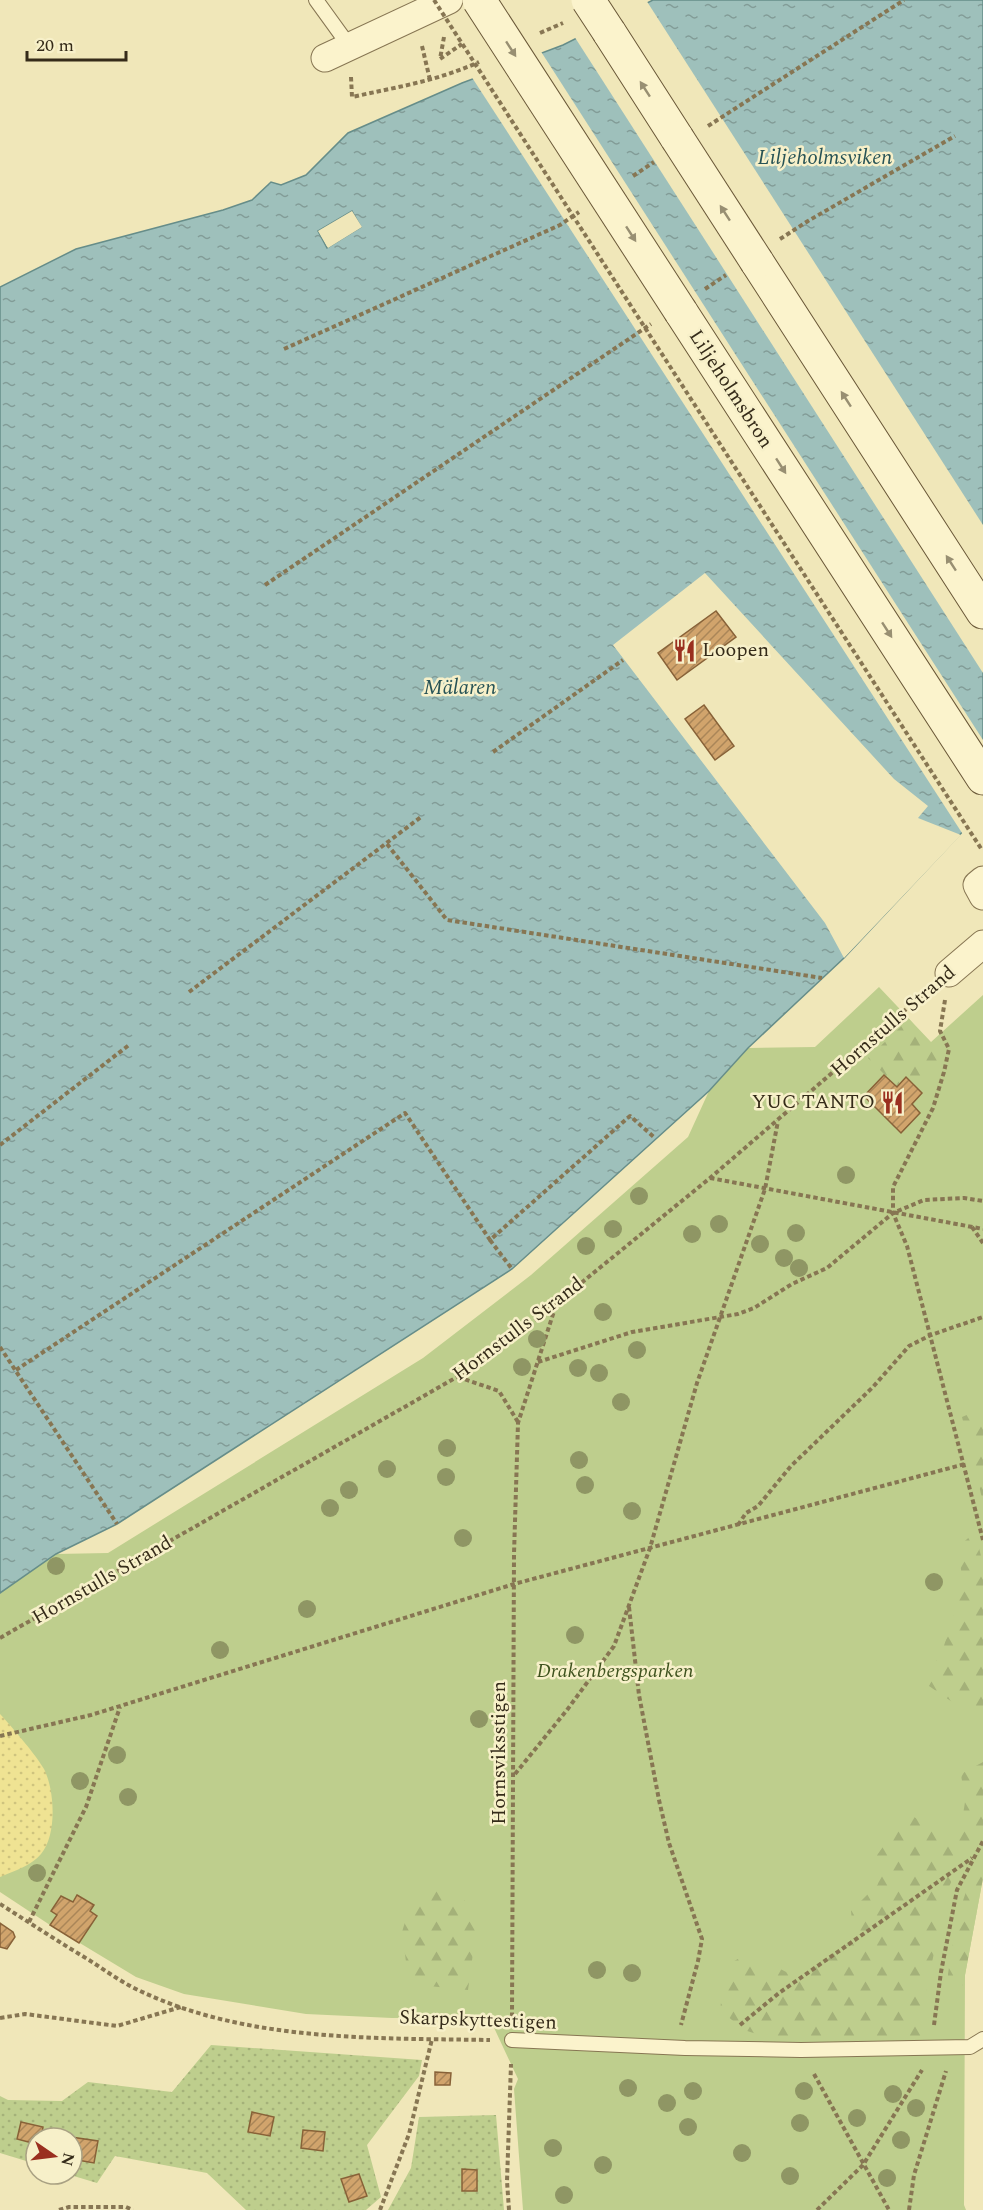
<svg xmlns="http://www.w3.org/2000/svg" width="983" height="2210" viewBox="0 0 983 2210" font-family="Spectral,serif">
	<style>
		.green { fill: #bece8d }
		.forest { fill: url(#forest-firs) }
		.sand { fill: url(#sand-dots) }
		.garden { fill: url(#garden-dots) }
		.water { fill: url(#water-ripples); stroke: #668d89; stroke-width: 1.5; fill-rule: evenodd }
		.pier { fill: #f0e7b9; fill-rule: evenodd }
		.building { fill: url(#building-hatch); stroke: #886238; stroke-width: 1.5 }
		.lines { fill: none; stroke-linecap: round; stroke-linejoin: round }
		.lane-casing { stroke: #877653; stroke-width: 16 }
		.street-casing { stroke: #877653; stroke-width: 29 }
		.secondary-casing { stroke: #695737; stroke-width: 35 }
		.path { stroke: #877653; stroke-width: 4; stroke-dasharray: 4.5 3; stroke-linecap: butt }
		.lane { stroke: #fbf3cc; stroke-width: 14 }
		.street { stroke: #fbf3cc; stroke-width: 27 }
		.secondary { stroke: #fbf3cc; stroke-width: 33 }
		.secondary-bridge-casing { stroke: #695737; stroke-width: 35; stroke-linecap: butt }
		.path-bridge { stroke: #877653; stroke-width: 4; stroke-dasharray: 4.5 3; stroke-linecap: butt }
		.secondary-bridge { stroke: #fbf3cc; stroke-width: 33 }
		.tree { fill: #8f9664 }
		.oneway { fill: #988f72 }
		.labels { text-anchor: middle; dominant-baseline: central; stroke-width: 5; stroke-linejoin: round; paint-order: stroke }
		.street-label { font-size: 20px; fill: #352b19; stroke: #f7f0c9 }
		.poi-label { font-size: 20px; fill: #352b19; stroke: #f7f0c9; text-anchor: start }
		.park-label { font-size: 20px; font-style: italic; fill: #3f531e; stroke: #f7f0c9 }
		.water-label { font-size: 21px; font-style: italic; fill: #275356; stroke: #f7f0c9 }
	</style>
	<defs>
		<pattern id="forest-firs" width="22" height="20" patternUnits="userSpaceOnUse" patternTransform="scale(1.5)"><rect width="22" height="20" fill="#bece8d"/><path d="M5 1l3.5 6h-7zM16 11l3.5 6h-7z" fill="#a4b179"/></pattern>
		<pattern id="sand-dots" width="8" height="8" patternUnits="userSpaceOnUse" patternTransform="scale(1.5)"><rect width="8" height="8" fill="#efe393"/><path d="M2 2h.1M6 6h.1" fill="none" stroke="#cec37e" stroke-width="1.8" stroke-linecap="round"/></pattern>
		<pattern id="garden-dots" width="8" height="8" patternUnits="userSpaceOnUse" patternTransform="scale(1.5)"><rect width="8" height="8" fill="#bece8d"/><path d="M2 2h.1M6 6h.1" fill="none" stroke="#a4b179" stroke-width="1.8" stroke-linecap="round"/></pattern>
		<pattern id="water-ripples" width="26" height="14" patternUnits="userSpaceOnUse" patternTransform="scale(1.5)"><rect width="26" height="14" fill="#9ec0bb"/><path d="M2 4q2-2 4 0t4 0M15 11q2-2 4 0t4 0" fill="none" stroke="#829c97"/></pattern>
		<pattern id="building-hatch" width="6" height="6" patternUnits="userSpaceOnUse" patternTransform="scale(1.5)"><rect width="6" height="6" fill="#d1a46c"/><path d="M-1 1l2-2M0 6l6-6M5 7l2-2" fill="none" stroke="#aa8658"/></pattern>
	</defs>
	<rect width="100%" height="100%" fill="#f0e7b9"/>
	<path class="green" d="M879,987l52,55 52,-47v883l-18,97 -1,230 2,5h-443l-9,-121 4,-10 -29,-62 -97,1 -86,-4 -122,-20 -48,-17 -86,-52 -50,-33v-299l56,-39 52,-1 315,-195 108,-83 157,-138 21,-46 39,-43 67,-1z"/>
	<g class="forest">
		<path d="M909,1019l33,38 -20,36 -16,-15 -9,9 -29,-29z"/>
		<path d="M983,1408v94l-21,-85z"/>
		<path d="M975,1532l8,32v149l-25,-7 -29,-20 4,-20 9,-14 21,-67 -5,-38z"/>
		<path d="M983,1762v64l-20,31 -16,34 -21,100 -5,46 -158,-1 -19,-6 -24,-20 6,-44 15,-9 26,5 23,12 19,-4 45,-30 -3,-29 27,-27 -1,-29 31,-42 25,16 18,3 11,-11 3,-19 -4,-28z"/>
		<path d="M983,1858v20l-18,97 -3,11 -14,-2v-10c7,-41 12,-82 35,-116z"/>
		<path d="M453,1887l25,29 -10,74 -59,-6 -7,-52 13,-43z"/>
	</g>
	<path class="sand" d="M0,1714c12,13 36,41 44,55 11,22 13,66 -3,85 -10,12 -27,17 -41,23z"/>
	<g class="garden">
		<path d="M211,2045l211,15 -3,16 -52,69 14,52 -15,13h-120l-39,-37 -92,-17 -18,27 -30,-9h5v-36h-36v26l-36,-11v-57l8,4 54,1 26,-19 84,10z"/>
		<path d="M496,2115l8,95h-116l23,-42 8,-51z"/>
	</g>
	<path class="water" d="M653,0h330v810l-139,148 -96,90 -39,43 -197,178 -395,255 -61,30 -56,39v-1306l76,-38 147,-39 29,-10 19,-18 10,3 25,-10 42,-42 114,-50 101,-38zM352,211l9,16 -34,21 -9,-17z"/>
	<g class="pier">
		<path d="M646,0l337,525v148l-409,-637z"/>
		<path d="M540,50l443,690v75l-19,21 -493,-760z"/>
		<path d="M352,211l10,16 -34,21 -10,-17zM351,215l7,11 -29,18 -7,-12z"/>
		<path d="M705,573l189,206 34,27 -10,12 43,17 -117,123 -19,-35 -212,-278z"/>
	</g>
	<g class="building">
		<path d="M716,611l20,26 -59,43 -19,-27z"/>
		<path d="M704,705l30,41 -19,14 -30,-41z"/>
		<path d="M884,1075l13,12 9,-10 16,16 -10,11 8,9 -19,20 -37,-37z"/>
		<path d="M77,1895l17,10 -4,6 7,5 -18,27 -29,-18 7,-10 -6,-4 10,-15 12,6z"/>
		<path d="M0,1923l13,9 2,5 -8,12 -7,-2z"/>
		<path d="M435,2072l16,1 -1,12h-15z"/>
		<path d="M252,2112l22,5 -4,19 -22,-4z"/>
		<path d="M21,2122l22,5 -2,11h-5v6l-19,-5z"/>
		<path d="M303,2130l22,2 -2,19 -22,-3z"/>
		<path d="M64,2136l34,5 -4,22 -22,-4v-21h-8z"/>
		<path d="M462,2169l15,1v21h-15z"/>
		<path d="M359,2174l8,22 -18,6 -8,-23z"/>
	</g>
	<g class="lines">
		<defs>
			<g id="lane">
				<path d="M316,0l34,47"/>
				<path d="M512,2040l173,8 116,2 169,-3 13,-8"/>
			</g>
			<g id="street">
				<path d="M325,58l124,-58"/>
				<path d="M983,880l-6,5 6,11"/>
				<path d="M949,973l34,-29"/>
			</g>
			<g id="secondary">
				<path d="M609,32l68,106"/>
				<path d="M757,262l226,350"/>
				<path d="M681,312l302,466"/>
			</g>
		</defs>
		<use href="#lane" class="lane-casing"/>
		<use href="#street" class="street-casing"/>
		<use href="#secondary" class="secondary-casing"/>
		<g class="path">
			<path d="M540,33l23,-10"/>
			<path d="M444,37l-4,22 22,-15"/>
			<path d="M422,46l8,34"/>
			<path d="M351,77l1,20c45,-10 85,-16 127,-35"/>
			<path d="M708,126l196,-126"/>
			<path d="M633,176l21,-14"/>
			<path d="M780,239l28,-18 147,-85"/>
			<path d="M705,289l21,-14"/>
			<path d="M649,334l333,516"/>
			<path d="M284,349l276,-124 19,-13"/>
			<path d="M265,585l386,-261"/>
			<path d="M493,752l130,-92"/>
			<path d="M387,844l60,76 375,58"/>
			<path d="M189,992l232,-175"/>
			<path d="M945,1000l-5,31 9,18 -5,23 -11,36 -40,79v26l14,33 76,294"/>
			<path d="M0,1145l129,-100"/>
			<path d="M710,1178l273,51"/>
			<path d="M972,1227l11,16"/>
			<path d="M490,1240l22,29"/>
			<path d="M0,1347l117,177"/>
			<path d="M538,1362l94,-30 106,-18 16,-6 38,-24 35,-16 66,-55 31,-13 40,-2 19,3"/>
			<path d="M16,1370l389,-257 85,127 140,-124 25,22"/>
			<path d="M458,1377l41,14 19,31"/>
			<path d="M738,1525l8,-12 12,-7 33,-40 82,-79 36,-41 22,-11 52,-18"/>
			<path d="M629,1607l10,88 20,105 10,43 33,96 -4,22 -17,64"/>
			<path d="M0,1638l457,-261 75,-54 178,-145 216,-186"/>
			<path d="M0,1736l91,-21 423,-131 451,-120"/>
			<path d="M515,1774l52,-64 47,-64 36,-98 47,-165 68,-194 13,-68"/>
			<path d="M0,1904c30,19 59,38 89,56 14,9 28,19 43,27 109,55 239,51 358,53"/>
			<path d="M29,1922l57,-115 34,-100"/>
			<path d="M512,2017l2,-463 4,-131 38,-118"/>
			<path d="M0,2018l25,-4 92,12 64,-19"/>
			<path d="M740,2025l39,-32 193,-135"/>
			<path d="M934,2025l7,-53 16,-82 26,-49"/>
			<path d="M814,2074l75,136"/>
			<path d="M59,2210l10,-3h57l7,3"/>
			<path d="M380,2210l29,-76 23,-95"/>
			<path d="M509,2210l-2,-29 4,-117"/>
			<path d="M817,2210l46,-45 59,-95"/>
			<path d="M909,2210l5,-35 32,-104"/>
		</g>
		<use href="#lane" class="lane"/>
		<use href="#street" class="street"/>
		<use href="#secondary" class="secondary"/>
		<defs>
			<g id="secondary-bridge">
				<path d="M479,0l202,312"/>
				<path d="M588,0l21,32"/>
				<path d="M677,138l80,124"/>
			</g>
		</defs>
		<use href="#secondary-bridge" class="secondary-bridge-casing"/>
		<path class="path-bridge" d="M434,0l215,334"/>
		<use href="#secondary-bridge" class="secondary-bridge"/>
	</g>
	<g class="tree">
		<circle cx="846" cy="1175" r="9"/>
		<circle cx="639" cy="1196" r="9"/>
		<circle cx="719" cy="1224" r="9"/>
		<circle cx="613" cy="1229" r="9"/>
		<circle cx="796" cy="1233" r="9"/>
		<circle cx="692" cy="1234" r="9"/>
		<circle cx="760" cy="1244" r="9"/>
		<circle cx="586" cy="1246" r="9"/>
		<circle cx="784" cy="1258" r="9"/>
		<circle cx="799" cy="1268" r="9"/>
		<circle cx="603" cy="1312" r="9"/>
		<circle cx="537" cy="1339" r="9"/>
		<circle cx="637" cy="1350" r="9"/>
		<circle cx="522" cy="1367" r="9"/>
		<circle cx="578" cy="1368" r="9"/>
		<circle cx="599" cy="1373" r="9"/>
		<circle cx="621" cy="1402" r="9"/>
		<circle cx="447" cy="1448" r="9"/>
		<circle cx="579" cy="1460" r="9"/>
		<circle cx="387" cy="1469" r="9"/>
		<circle cx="446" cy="1477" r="9"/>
		<circle cx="585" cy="1485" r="9"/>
		<circle cx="349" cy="1490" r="9"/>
		<circle cx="330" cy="1508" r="9"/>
		<circle cx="632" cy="1511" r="9"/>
		<circle cx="463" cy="1538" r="9"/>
		<circle cx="56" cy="1566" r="9"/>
		<circle cx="934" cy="1582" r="9"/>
		<circle cx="307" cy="1609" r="9"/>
		<circle cx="575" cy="1635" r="9"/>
		<circle cx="220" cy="1650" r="9"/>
		<circle cx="479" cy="1719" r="9"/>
		<circle cx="117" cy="1755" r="9"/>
		<circle cx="80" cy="1781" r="9"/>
		<circle cx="128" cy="1797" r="9"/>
		<circle cx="37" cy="1873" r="9"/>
		<circle cx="597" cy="1970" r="9"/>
		<circle cx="632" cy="1973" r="9"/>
		<circle cx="628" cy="2088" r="9"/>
		<circle cx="693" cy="2091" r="9"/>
		<circle cx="804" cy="2091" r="9"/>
		<circle cx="893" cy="2094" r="9"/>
		<circle cx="667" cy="2103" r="9"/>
		<circle cx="916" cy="2108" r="9"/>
		<circle cx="857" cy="2118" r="9"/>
		<circle cx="800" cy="2123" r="9"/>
		<circle cx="688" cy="2127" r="9"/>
		<circle cx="901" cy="2140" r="9"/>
		<circle cx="553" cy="2148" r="9"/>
		<circle cx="742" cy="2153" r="9"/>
		<circle cx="603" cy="2165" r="9"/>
		<circle cx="790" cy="2176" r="9"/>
		<circle cx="887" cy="2178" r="9"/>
		<circle cx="564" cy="2195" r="9"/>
	</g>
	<defs><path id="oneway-solid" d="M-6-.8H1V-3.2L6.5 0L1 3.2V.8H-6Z" transform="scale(1.5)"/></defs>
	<g class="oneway">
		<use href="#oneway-solid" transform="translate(511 49) rotate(57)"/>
		<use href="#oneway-solid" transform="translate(645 89) rotate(-123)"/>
		<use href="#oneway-solid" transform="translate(725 213) rotate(-123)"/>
		<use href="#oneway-solid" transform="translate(631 234) rotate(57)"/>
		<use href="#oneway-solid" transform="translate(846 399) rotate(-123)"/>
		<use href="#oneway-solid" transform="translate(781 466) rotate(57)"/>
		<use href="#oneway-solid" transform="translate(951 563) rotate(-123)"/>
		<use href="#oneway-solid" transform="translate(887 630) rotate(57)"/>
	</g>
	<defs>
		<symbol id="restaurant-bare" viewBox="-9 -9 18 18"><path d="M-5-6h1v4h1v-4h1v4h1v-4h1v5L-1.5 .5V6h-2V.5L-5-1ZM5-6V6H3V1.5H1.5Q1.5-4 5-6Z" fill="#9a2f1f" stroke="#f7f0c9" stroke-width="2.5" paint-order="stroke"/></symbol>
	</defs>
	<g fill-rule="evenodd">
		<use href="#restaurant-bare" x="668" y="634" width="33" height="33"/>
		<use href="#restaurant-bare" x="876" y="1086" width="33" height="33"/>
	</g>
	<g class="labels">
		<g class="street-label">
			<text transform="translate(731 389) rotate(57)">Liljeholmsbron</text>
			<text transform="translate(893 1021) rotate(-41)">Hornstulls Strand</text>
			<text transform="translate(518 1329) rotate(-37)">Hornstulls Strand</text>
			<text transform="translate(102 1580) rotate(-30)">Hornstulls Strand</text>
			<text transform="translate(499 1753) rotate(-90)">Hornsviksstigen</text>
			<text transform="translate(478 2020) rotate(2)">Skarpskyttestigen</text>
		</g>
		<g class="poi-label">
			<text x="702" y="650">Loopen</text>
			<text x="875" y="1102" text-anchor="end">YUC TANTO</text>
		</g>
		<g class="park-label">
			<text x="615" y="1671">Drakenbergsparken</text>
		</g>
		<g class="water-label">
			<text x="825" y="158">Liljeholmsviken</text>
			<text x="460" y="688">Mälaren</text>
		</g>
	</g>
	<g transform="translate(54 2156) rotate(104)"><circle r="28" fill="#f7f0c9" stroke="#a9a183" stroke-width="1.5"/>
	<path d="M0-4.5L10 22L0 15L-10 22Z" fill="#9a2f1f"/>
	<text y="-9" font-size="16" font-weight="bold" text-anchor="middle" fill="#352b19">N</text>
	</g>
	<path d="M27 51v9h99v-9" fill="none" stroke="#352b19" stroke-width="3"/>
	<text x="36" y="51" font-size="18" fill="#352b19" stroke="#f7f0c9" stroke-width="4.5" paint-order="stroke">20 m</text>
</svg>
